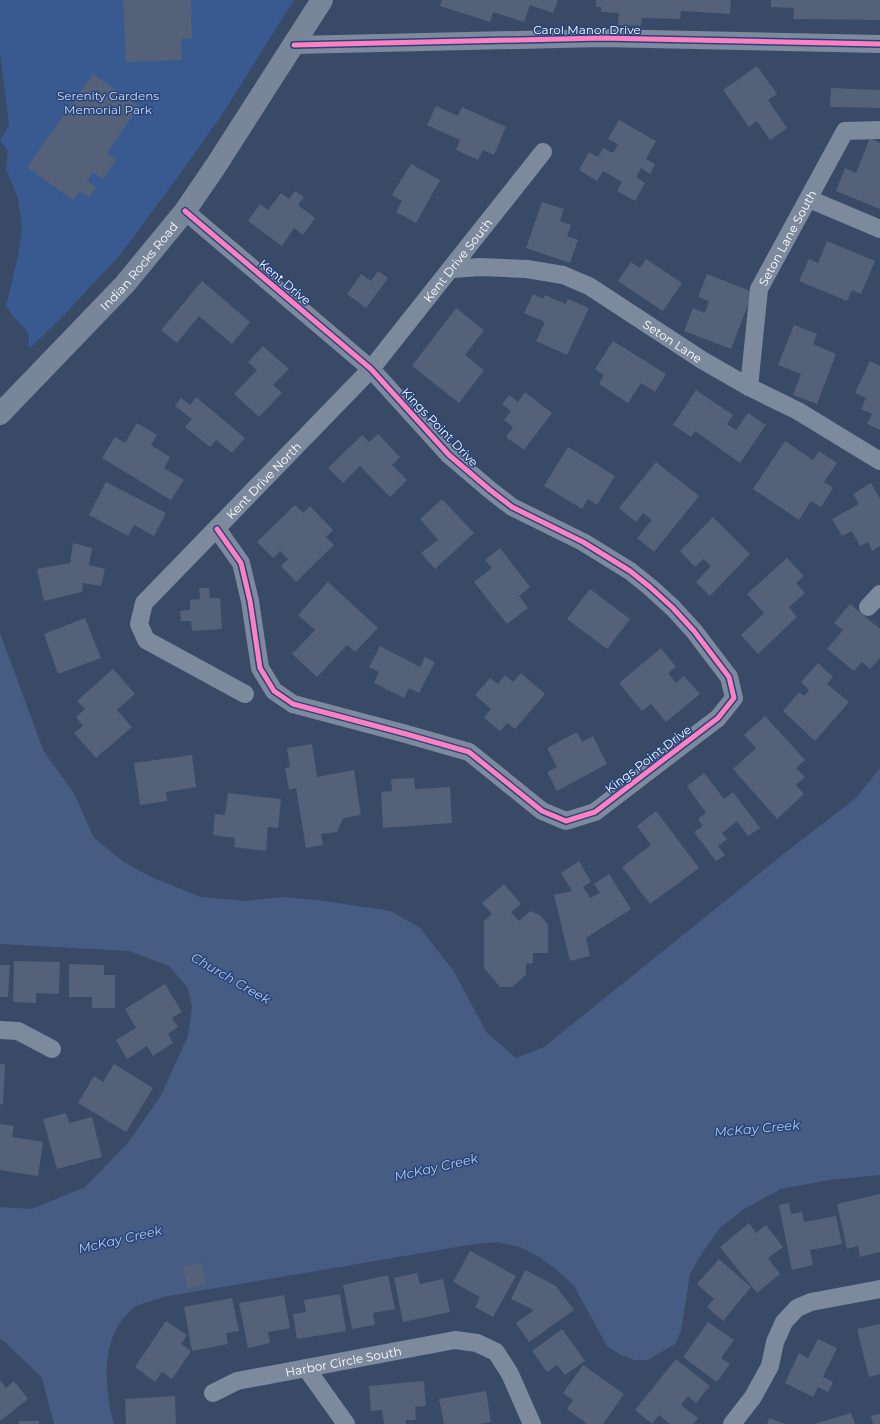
<svg xmlns="http://www.w3.org/2000/svg" width="880" height="1424" viewBox="0 0 880 1424" font-family="Montserrat,sans-serif">
	<style>
		.green { fill: #395a91 }
		.water { fill: #475c83 }
		.building { fill: #546179 }
		.lines { fill: none; stroke-linecap: round; stroke-linejoin: round }
		.street { stroke: #7d8a9e; stroke-width: 18 }
		.secondary { stroke: #79869a; stroke-width: 22 }
		.cycleway-casing { stroke: #26447a; stroke-width: 8 }
		.cycleway { stroke: #ff80c0; stroke-width: 5 }
		.labels { text-anchor: middle; dominant-baseline: central; stroke-width: 3; stroke-linejoin: round; paint-order: stroke }
		.street-label { font-size: 12px; fill: #fff; stroke: #26447a }
		.park-label { font-size: 12px; fill: #ccdaf3; stroke: #26447a }
		.water-label { font-size: 13px; font-style: italic; fill: #b4c9ec; stroke: #26447a }
	</style>
	<rect width="100%" height="100%" fill="#394a67"/>
	<path class="green" d="M0,0h294l-73,116 -47,66 -54,73 -59,63 -32,31 -1,-17 -15,-16 -7,-10 12,-50 4,-27 -4,-31 -12,-29 2,-18 -8,-10 9,-16 -9,-74z"/>
	<path class="water" d="M0,633l44,119 30,41 20,45 30,24 27,15 50,20 44,4 37,-4 35,3 74,11 29,17 33,42 34,63 29,25 28,-11 242,-195 70,-54 24,-30v407l-51,5 -48,9 -37,20 -24,19 -18,25 -12,21 -9,57 -6,13 -27,16h-14l-13,-5 -14,-9 -33,-60 -17,-16 -16,-12 -21,-11 -23,-5 -28,3 -306,52c-7,3 -22,6 -28,10 -36,27 -31,79 -21,117h-60l-12,-46 -38,-37 -4,-2v-132l32,2 53,-22 42,-43 33,-47 28,-61 4,-29 -4,-19 -19,-22 -40,-15 -129,-7z"/>
	<g class="building">
		<path d="M123,0h68l1,38 -11,1 1,21 -56,2z"/>
		<path d="M442,0h116l-5,13 -23,-8 -6,17 -31,-10 -3,10 -50,-16z"/>
		<path d="M596,0h135l-1,14 -49,-3 -1,8 -38,-1 -1,8 -23,-1 1,-12 -18,-1v-5h-5z"/>
		<path d="M771,0h109v20l-87,-1 1,-11 -23,-1z"/>
		<path d="M757,66l20,28 -9,6 19,28 -17,12 -13,-19 -8,6 -26,-37z"/>
		<path d="M93,74l46,32 -32,47 9,7 -13,19 -10,-7 -6,9 9,7 -7,9 -9,-6 -7,9 -46,-33z"/>
		<path d="M831,88l49,2v18l-50,-1z"/>
		<path d="M436,106l22,10 4,-9 44,20 -12,28 -11,-5 -5,10 -22,-10 4,-10 -33,-15z"/>
		<path d="M619,120l37,21 -10,18 9,5 -5,10 -9,-6 -5,9 9,6 -10,18 -18,-10 5,-9 -19,-11 -6,10 -18,-11 10,-18 9,5 5,-9 10,5 5,-9 -10,-5z"/>
		<path d="M870,138l10,5v66l-44,-18 9,-23 11,5z"/>
		<path d="M411,164l29,16 -24,43 -20,-11 6,-11 -10,-6z"/>
		<path d="M295,191l9,6 -6,8 17,13 -12,17 -9,-7 -12,18 -34,-25 12,-17 8,6 13,-17 8,6z"/>
		<path d="M542,202l22,7 -4,12 11,4 -4,11 11,4 -8,23 -44,-15z"/>
		<path d="M827,241l48,20 -14,33 -9,-4 -5,11 -48,-20 10,-22 9,4z"/>
		<path d="M646,259l36,24 -19,28 -45,-30 13,-19 9,6z"/>
		<path d="M378,271l10,7 -22,30 -19,-14 14,-20 10,7z"/>
		<path d="M707,274l46,18 -22,57 -47,-18 9,-23 12,5 4,-12 -11,-4z"/>
		<path d="M202,281l48,41 -18,22 -33,-28 -22,27 -16,-13z"/>
		<path d="M533,294l10,5 2,-4 21,9 2,-5 21,9 -22,47 -31,-14 9,-19 -21,-9z"/>
		<path d="M456,308l28,22 -19,25 19,15 -25,33 -47,-37z"/>
		<path d="M794,325l23,9 -4,10 23,10 -19,50 -24,-9 8,-21 -23,-9z"/>
		<path d="M613,341l53,33 -11,18 -14,-9 -13,20 -29,-19 5,-9 -9,-6z"/>
		<path d="M263,346l26,23 -16,16 9,8 -23,24 -25,-23 23,-24 -9,-8z"/>
		<path d="M870,361l10,5v64l-13,-6 5,-10 -11,-5 5,-11 -11,-5z"/>
		<path d="M696,390l37,25 -6,9 9,6 12,-17 18,12 -26,38 -45,-32 -4,6 -18,-12z"/>
		<path d="M525,392l27,21 -28,37 -18,-13 7,-10 -9,-7 7,-9 -9,-7 7,-9 9,7z"/>
		<path d="M196,397l49,41 -13,15 -16,-13 -6,7 -25,-20 7,-8 -17,-13 6,-8 9,7z"/>
		<path d="M137,423l20,12 -6,10 19,12 -6,11 20,12 -13,20 -69,-42 13,-21 10,6z"/>
		<path d="M378,434l22,23 -8,8 15,15 -17,17 -30,-31 -17,17 -15,-15 34,-33 7,7z"/>
		<path d="M785,441l28,19 6,-9 18,12 -13,19 9,6 -12,19 -10,-6 -12,19 -46,-31z"/>
		<path d="M568,447l47,29 -18,29 -9,-6 -6,10 -38,-23z"/>
		<path d="M656,462l43,34 -45,56 -17,-14 15,-18 -9,-7 -7,9 -17,-14z"/>
		<path d="M106,482l60,31 -12,23 -20,-11 -6,11 -39,-21z"/>
		<path d="M871,483l9,16v47l-8,5 -4,-9 -8,4 -8,-15 -10,5 -10,-17 27,-15 -6,-10z"/>
		<path d="M442,499l32,34 -39,36 -14,-16 17,-13 -18,-21z"/>
		<path d="M295,505l8,8 7,-7 23,24 -7,7 8,8 -38,37 -15,-16 7,-7 -8,-8 -7,7 -16,-16z"/>
		<path d="M713,517l37,37 -40,42 -14,-14 15,-16 -8,-7 -8,8 -15,-16z"/>
		<path d="M73,543l19,5 -3,17 16,4 -4,17 -18,-3 -1,9 -38,9 -7,-32 33,-6z"/>
		<path d="M500,548l30,39 -11,9 9,12 -21,16 -33,-42 18,-14 -7,-8z"/>
		<path d="M787,558l17,18 -8,7 9,10 -16,14 8,10 -39,37 -17,-19 23,-22 -17,-19z"/>
		<path d="M328,582l50,46 -23,24 -8,-7 -30,32 -25,-23 23,-24 -17,-15z"/>
		<path d="M199,588h10l1,10h10l2,31 -30,2 -1,-10h-10l-1,-10 10,-1v-10l10,-1z"/>
		<path d="M590,589l40,30 -23,30 -40,-30z"/>
		<path d="M850,604l30,25v29l-10,11 -8,-7 -8,9 -27,-22 16,-19 -9,-7z"/>
		<path d="M85,618l16,40 -43,16 -14,-40z"/>
		<path d="M380,646l40,21 5,-10 10,5 -16,31 -10,-5 -5,10 -30,-15 5,-11 -10,-5z"/>
		<path d="M661,648l15,19 -8,6 8,10 8,-7 16,18 -34,28 -15,-18 -9,7 -23,-28z"/>
		<path d="M818,663l15,14 -6,7 22,18 -34,39 -32,-30 16,-19 5,4 5,-6 -8,-8z"/>
		<path d="M113,669l22,25 -18,16 15,17 -36,31 -22,-25 9,-7 -7,-9 9,-8 -8,-8z"/>
		<path d="M521,673l24,21 -30,35 -8,-6 -7,8 -16,-13 7,-9 -16,-14 15,-17 8,6 7,-9 8,7z"/>
		<path d="M765,716l40,44 -9,8 9,9 -9,8 8,9 -27,25 -44,-50 23,-21 -12,-13z"/>
		<path d="M577,732l5,10 11,-6 14,28 -50,27 -10,-19 10,-5 -10,-19z"/>
		<path d="M312,744l5,33 37,-7 7,45 -18,3 -6,14 -16,2 2,11 -17,3 -10,-60 -7,2 -4,-22 5,-1 -3,-19z"/>
		<path d="M192,755l4,32 -30,5 1,9 -27,4 -6,-42z"/>
		<path d="M704,773l20,26 9,-7 27,36 -12,8 -11,-15 -15,12 5,6 -9,7 7,9 -9,6 -22,-29 9,-6 -5,-7 8,-6 -19,-27z"/>
		<path d="M414,778l1,11 35,-2 2,36 -69,5 -2,-36 11,-1 -1,-12z"/>
		<path d="M228,793l53,6 -3,29 -10,-1 -2,24 -32,-4 1,-9 -22,-3 2,-21 10,1z"/>
		<path d="M656,811l43,57 -49,36 -28,-37 29,-22 -14,-19z"/>
		<path d="M579,861l12,21 -8,5 7,11 10,-5 -6,-9 15,-10 22,35 -45,29 4,18 -20,5 -16,-66 18,-4 -11,-18z"/>
		<path d="M504,884l17,20 -10,8 8,9 11,-10 10,4 8,10v28h-15v10l-7,1v11l-14,12h-12l-16,-19v-47l8,-7 -10,-11z"/>
		<path d="M14,961l46,1 -1,32 -23,-1v10l-23,-1z"/>
		<path d="M69,964l35,1v10h11v33h-23v-11h-23z"/>
		<path d="M0,965h10l-2,32h-8z"/>
		<path d="M165,984l17,28 -10,6 6,9 -10,7 5,9 -20,13 -6,-10 -20,13 -11,-19 20,-12 -11,-19z"/>
		<path d="M0,1064h5l-2,41 -3,-1z"/>
		<path d="M114,1064l39,24 -27,44 -48,-29 16,-27 9,6z"/>
		<path d="M66,1113l3,10 23,-6 10,40 -45,12 -14,-50z"/>
		<path d="M0,1124l14,2 -2,11 31,5 -5,34 -38,-6z"/>
		<path d="M880,1194v58l-20,5 -2,-11 -11,3 -10,-45z"/>
		<path d="M789,1203l2,11 11,-2 2,10 32,-6 6,28 -32,6 3,15 -21,5 -13,-65z"/>
		<path d="M749,1223l7,10 10,-8 17,22 -15,11 12,16 -23,19 -37,-46z"/>
		<path d="M470,1251l46,25 -23,41 -18,-10 5,-10 -27,-15z"/>
		<path d="M719,1259l32,28 -28,34 -16,-14 7,-8 -17,-15z"/>
		<path d="M202,1263l4,22 -19,3 -4,-22z"/>
		<path d="M525,1270l31,16 18,24 -45,32 -13,-19 18,-13 -23,-11z"/>
		<path d="M417,1273l3,11 23,-5 7,33 -47,10 -9,-44z"/>
		<path d="M388,1275l7,34 -22,4 2,12 -23,4 -9,-44z"/>
		<path d="M340,1294l6,37 -49,8 -4,-25 13,-2 -2,-12z"/>
		<path d="M284,1295l6,33 -22,4 2,11 -22,5 -9,-45z"/>
		<path d="M232,1298l7,33 -13,2 2,11 -36,7 -8,-44z"/>
		<path d="M166,1321l21,14 -6,9 10,7 -19,28 -10,-7 -7,10 -20,-15z"/>
		<path d="M708,1322l26,18 -13,18 9,6 -13,18 -34,-25z"/>
		<path d="M880,1324v50l-11,3 -12,-48z"/>
		<path d="M562,1329l23,32 -20,14 -8,-10 -10,7 -15,-21z"/>
		<path d="M818,1339l19,9 -14,29 10,5 -5,10 -10,-5 -5,10 -28,-14 14,-30 9,5z"/>
		<path d="M676,1359l34,27 -14,17 -8,-7 -7,9 17,13 -5,6h-23l-11,-9 -7,9 -17,-14z"/>
		<path d="M583,1365l41,29 -21,30h-16l-20,-15 6,-9 -10,-7z"/>
		<path d="M0,1380l6,8 8,-7 14,18 -28,22z"/>
		<path d="M424,1381l2,25 -11,1 1,13h-10v4h-22l-2,-14 -11,1 -2,-25z"/>
		<path d="M486,1391l5,31 -12,2h-35l-5,-25z"/>
		<path d="M175,1396l1,28h-50l-1,-25z"/>
		<path d="M851,1413l4,11h-41z"/>
		<path d="M880,1414v10h-7l-2,-8z"/>
		<path d="M769,1418l16,6h-18z"/>
		<rect x="19" y="1421" width="20" height="3"/>
	</g>
	<g class="lines">
		<g class="street">
			<path d="M294,45l308,-7 278,6"/>
			<path d="M809,199l71,30"/>
			<path d="M185,211l186,158 78,86 41,35 22,17 71,35 47,29 20,16 23,21 21,23 35,46 5,21 -16,20 -123,94 -29,9 -24,-10 -73,-59 -63,-18 -113,-30 -19,-13 -14,-23 -10,-67 -9,-38 -24,-34"/>
			<path id="s1" d="M452,269l28,-2 47,2 36,6 26,11 113,74 47,27 49,24 82,50"/>
			<path id="s2" d="M749,387l10,-98 86,-158 35,-1"/>
			<path d="M868,607l12,-13"/>
			<path id="s3" d="M245,694l-99,-54 -7,-16 5,-21 227,-234 172,-217"/>
			<path d="M0,1030l18,1 34,18"/>
			<path d="M306,1368l40,56"/>
			<path id="s4" d="M213,1393l24,-12 218,-41 22,3 19,9 14,22 22,50"/>
			<path d="M732,1424l21,-27 17,-31 5,-24 9,-20 13,-14 14,-6 69,-13"/>
		</g>
		<path class="secondary" id="s5" d="M0,414l125,-130 60,-73 32,-47 105,-164"/>
		<defs>
			<g id="cycleway">
				<path d="M294,45l308,-7 278,6"/>
				<path d="M185,211l186,158 78,86 41,35 22,17 71,35 47,29 20,16 23,21 21,23 35,46 5,21 -16,20 -123,94 -29,9 -24,-10 -73,-59 -63,-18 -113,-30 -19,-13 -14,-23 -10,-67 -9,-38 -24,-34"/>
			</g>
		</defs>
		<use href="#cycleway" class="cycleway-casing"/>
		<use href="#cycleway" class="cycleway"/>
	</g>
	<g class="labels">
		<g class="street-label">
			<text x="587" y="29">Carol Manor Drive</text>
			<text stroke="none"><textPath href="#s2" startOffset="157">Seton Lane South</textPath></text>
			<text stroke="none"><textPath href="#s3" startOffset="617">Kent Drive South</textPath></text>
			<text stroke="none"><textPath href="#s5" startOffset="203">Indian Rocks Road</textPath></text>
			<text transform="translate(285 282) rotate(40)">Kent Drive</text>
			<text stroke="none"><textPath href="#s1" startOffset="240">Seton Lane</textPath></text>
			<text transform="translate(440 427) rotate(46)">Kings Point Drive</text>
			<text stroke="none"><textPath href="#s3" startOffset="323">Kent Drive North</textPath></text>
			<text transform="translate(648 759) rotate(-37)">Kings Point Drive</text>
			<text stroke="none"><textPath href="#s4" startOffset="135">Harbor Circle South</textPath></text>
		</g>
		<g class="park-label">
			<text x="108" y="95">Serenity Gardens<tspan x="108" dy="14">Memorial Park</tspan></text>
		</g>
		<g class="water-label">
			<text transform="translate(231 978) rotate(30)">Church Creek</text>
			<text transform="translate(757 1128) rotate(-5)">McKay Creek</text>
			<text transform="translate(436 1167) rotate(-13)">McKay Creek</text>
			<text transform="translate(120 1239) rotate(-13)">McKay Creek</text>
		</g>
	</g>
</svg>
